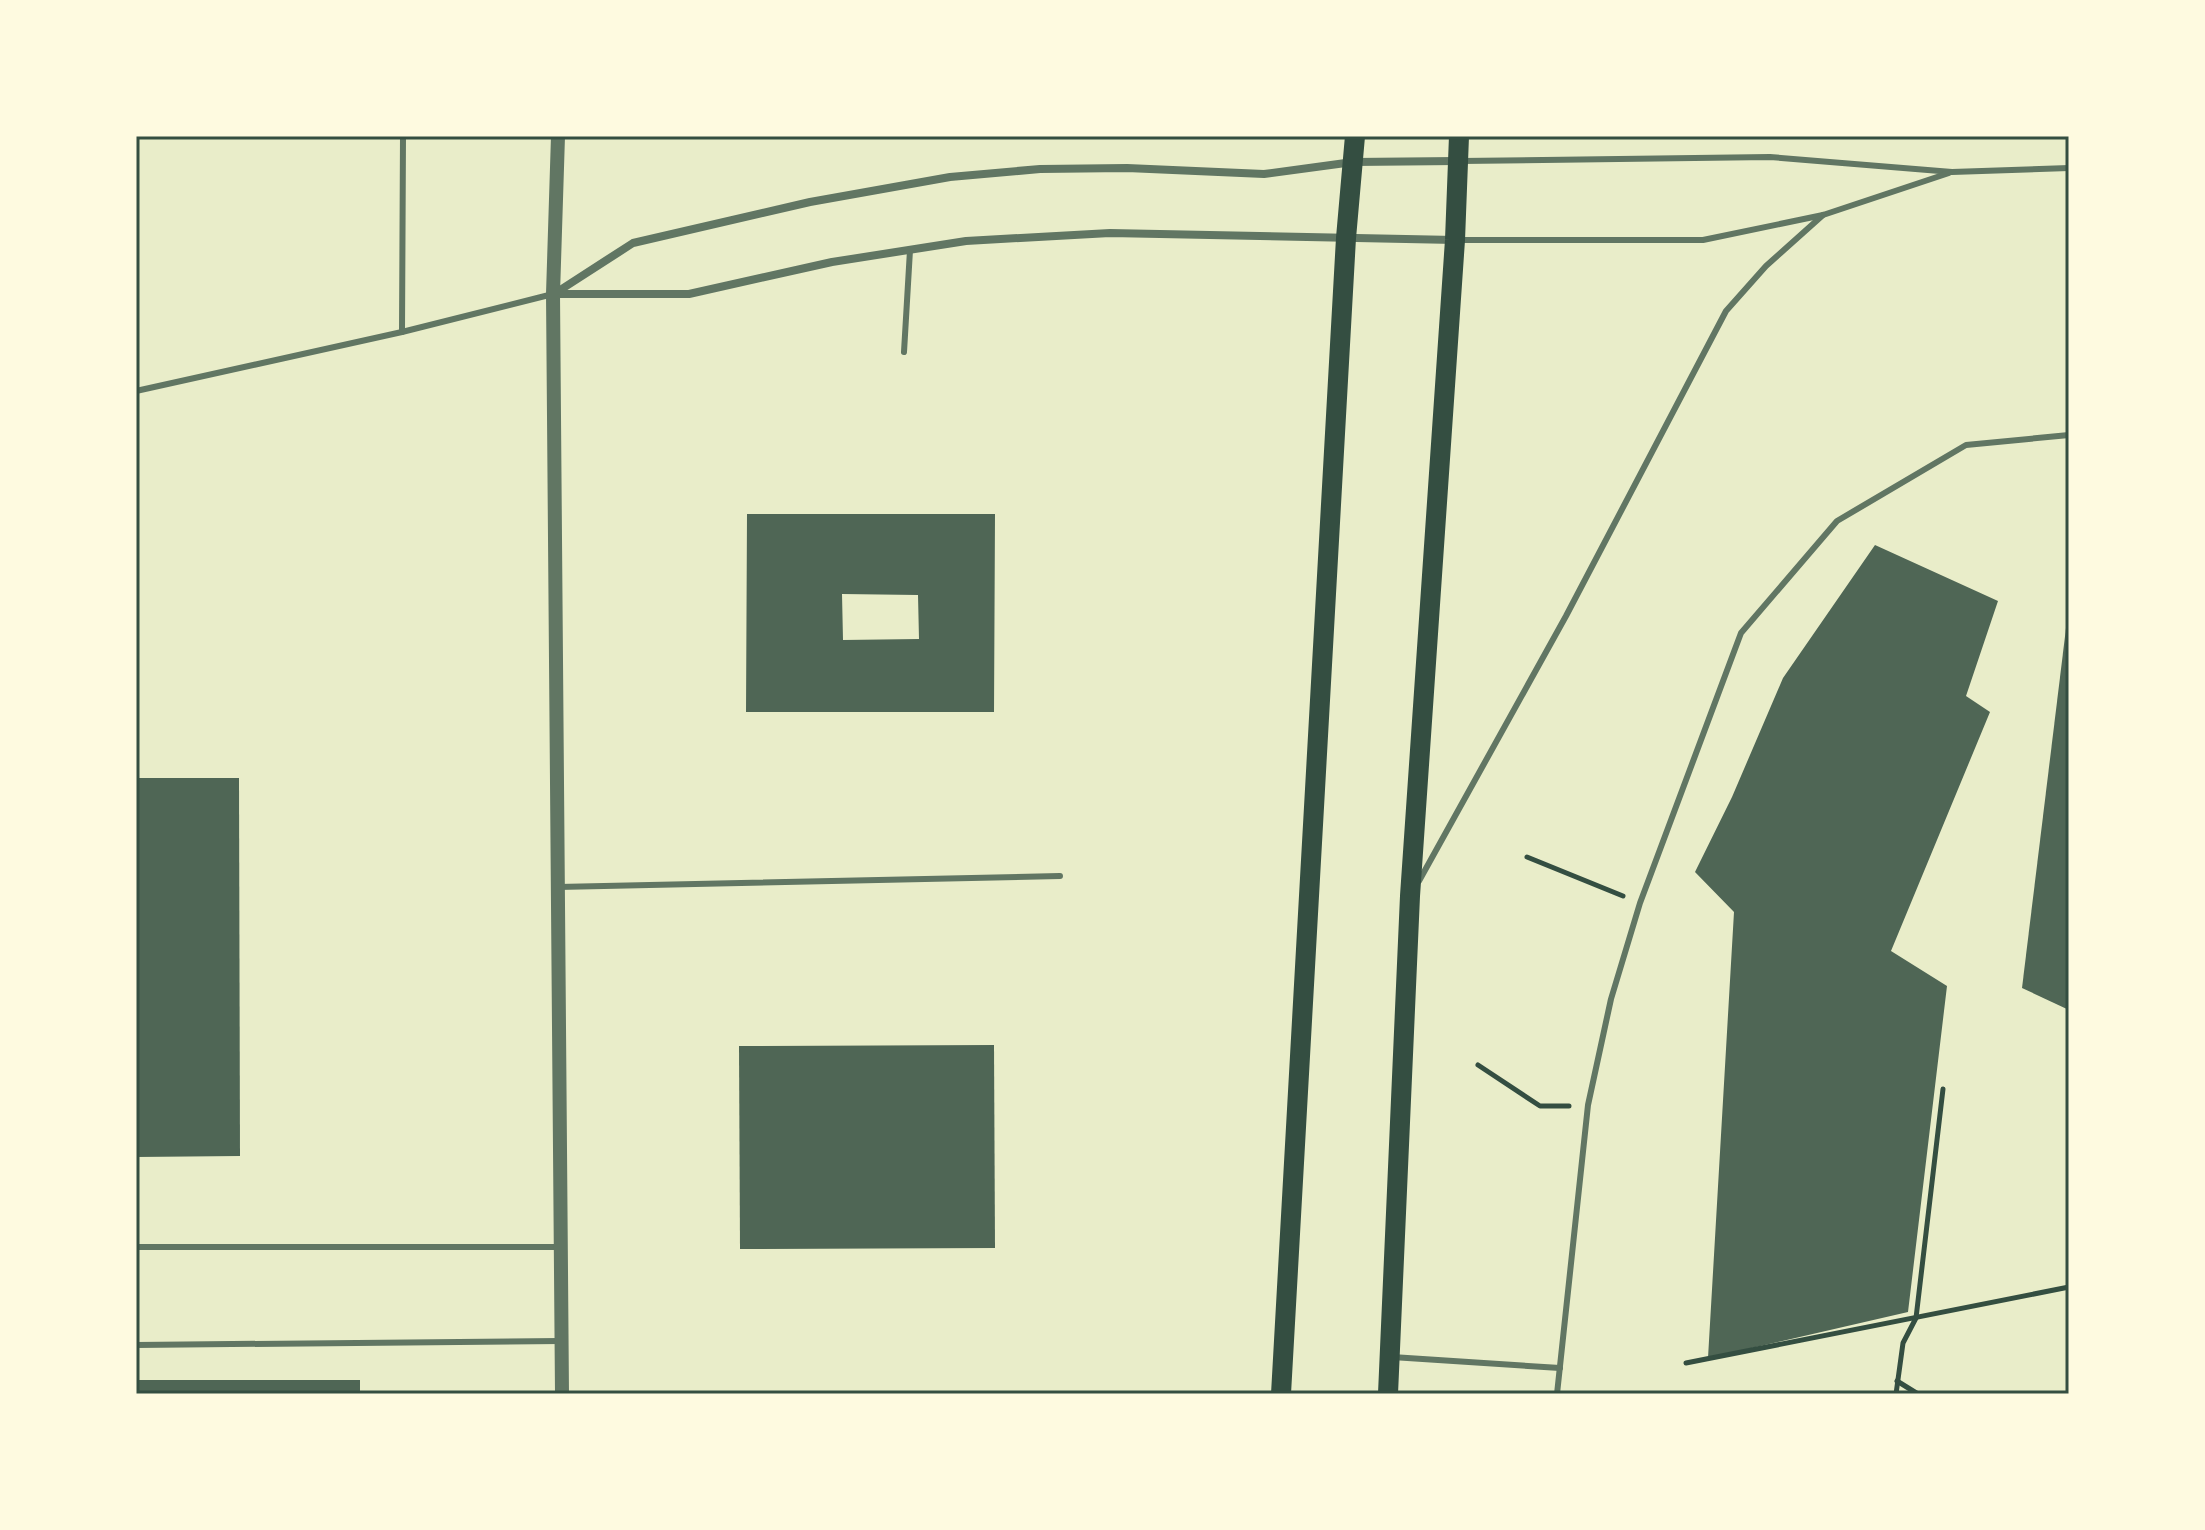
<svg xmlns="http://www.w3.org/2000/svg" width="2205" height="1530" viewBox="0 0 2205 1530" font-family="Georgia,serif">
	<style>
		.building { fill: #4f6655; fill-rule: evenodd }
		.lines { fill: none; stroke-linecap: round; stroke-linejoin: round }
		.path { stroke: #344e41; stroke-width: 5 }
		.service { stroke: #617663; stroke-width: 6 }
		.minor { stroke: #617663; stroke-width: 8 }
		.tertiary { stroke: #617663; stroke-width: 14 }
		.primary { stroke: #344e41; stroke-width: 20 }
		.neatline { fill: none; stroke: #344e41; stroke-width: 3 }
	</style>
	<rect width="100%" height="100%" fill="#e9edc9"/>
	<g class="building">
		<path d="M747,514h248l-1,198h-248zM842,594l76,1 1,44 -76,1z"/>
		<path d="M1875,545l123,56 -32,95 24,16 -99,239 56,35 -39,326 -200,46 26,-446 -39,-40 37,-75 51,-119z"/>
		<path d="M2067,620h2v390l-47,-22z"/>
		<path d="M136,778h103l1,378 -104,1z"/>
		<path d="M994,1045l1,203 -255,1 -1,-203z"/>
		<rect x="136" y="1380" width="224" height="14"/>
	</g>
	<g class="lines">
		<g class="path">
			<path d="M1527,857l96,39"/>
			<path d="M1478,1065l62,41h29"/>
			<path d="M1686,1363l383,-76"/>
			<path d="M1897,1381l21,13"/>
			<path d="M1896,1394l7,-51 13,-25 27,-229"/>
		</g>
		<g class="service">
			<path d="M1461,161l309,-4 182,15 117,-4"/>
			<path d="M1457,240h246l120,-25 126,-42"/>
			<path d="M402,332l1,-196"/>
			<path d="M904,352l6,-102"/>
			<path d="M136,391l266,-59 151,-38"/>
			<path d="M1419,881l147,-265 160,-305 40,-45 57,-51"/>
			<path d="M558,887l502,-11"/>
			<path d="M136,1247h422"/>
			<path d="M136,1345l424,-4"/>
			<path d="M1392,1357l168,11"/>
			<path d="M1557,1394l31,-289 23,-106 29,-96 101,-270 96,-112 129,-76 103,-10"/>
		</g>
		<g class="minor">
			<path d="M554,294l79,-51 177,-41 140,-25 90,-8 87,-1 137,6 89,-12 104,-1"/>
			<path d="M554,294h135l143,-32 134,-21 144,-8 345,7"/>
		</g>
		<path class="tertiary" d="M558,136l-5,158 9,1100"/>
		<g class="primary">
			<path d="M1281,1394l65,-1156 9,-102"/>
			<path d="M1388,1394l22,-498 45,-656 4,-104"/>
		</g>
	</g>
	<rect width="2205" height="1530" fill="none" stroke="#fefae0" stroke-width="276"/>
	<rect x="138" y="138" width="1929" height="1254" class="neatline"/>
</svg>
